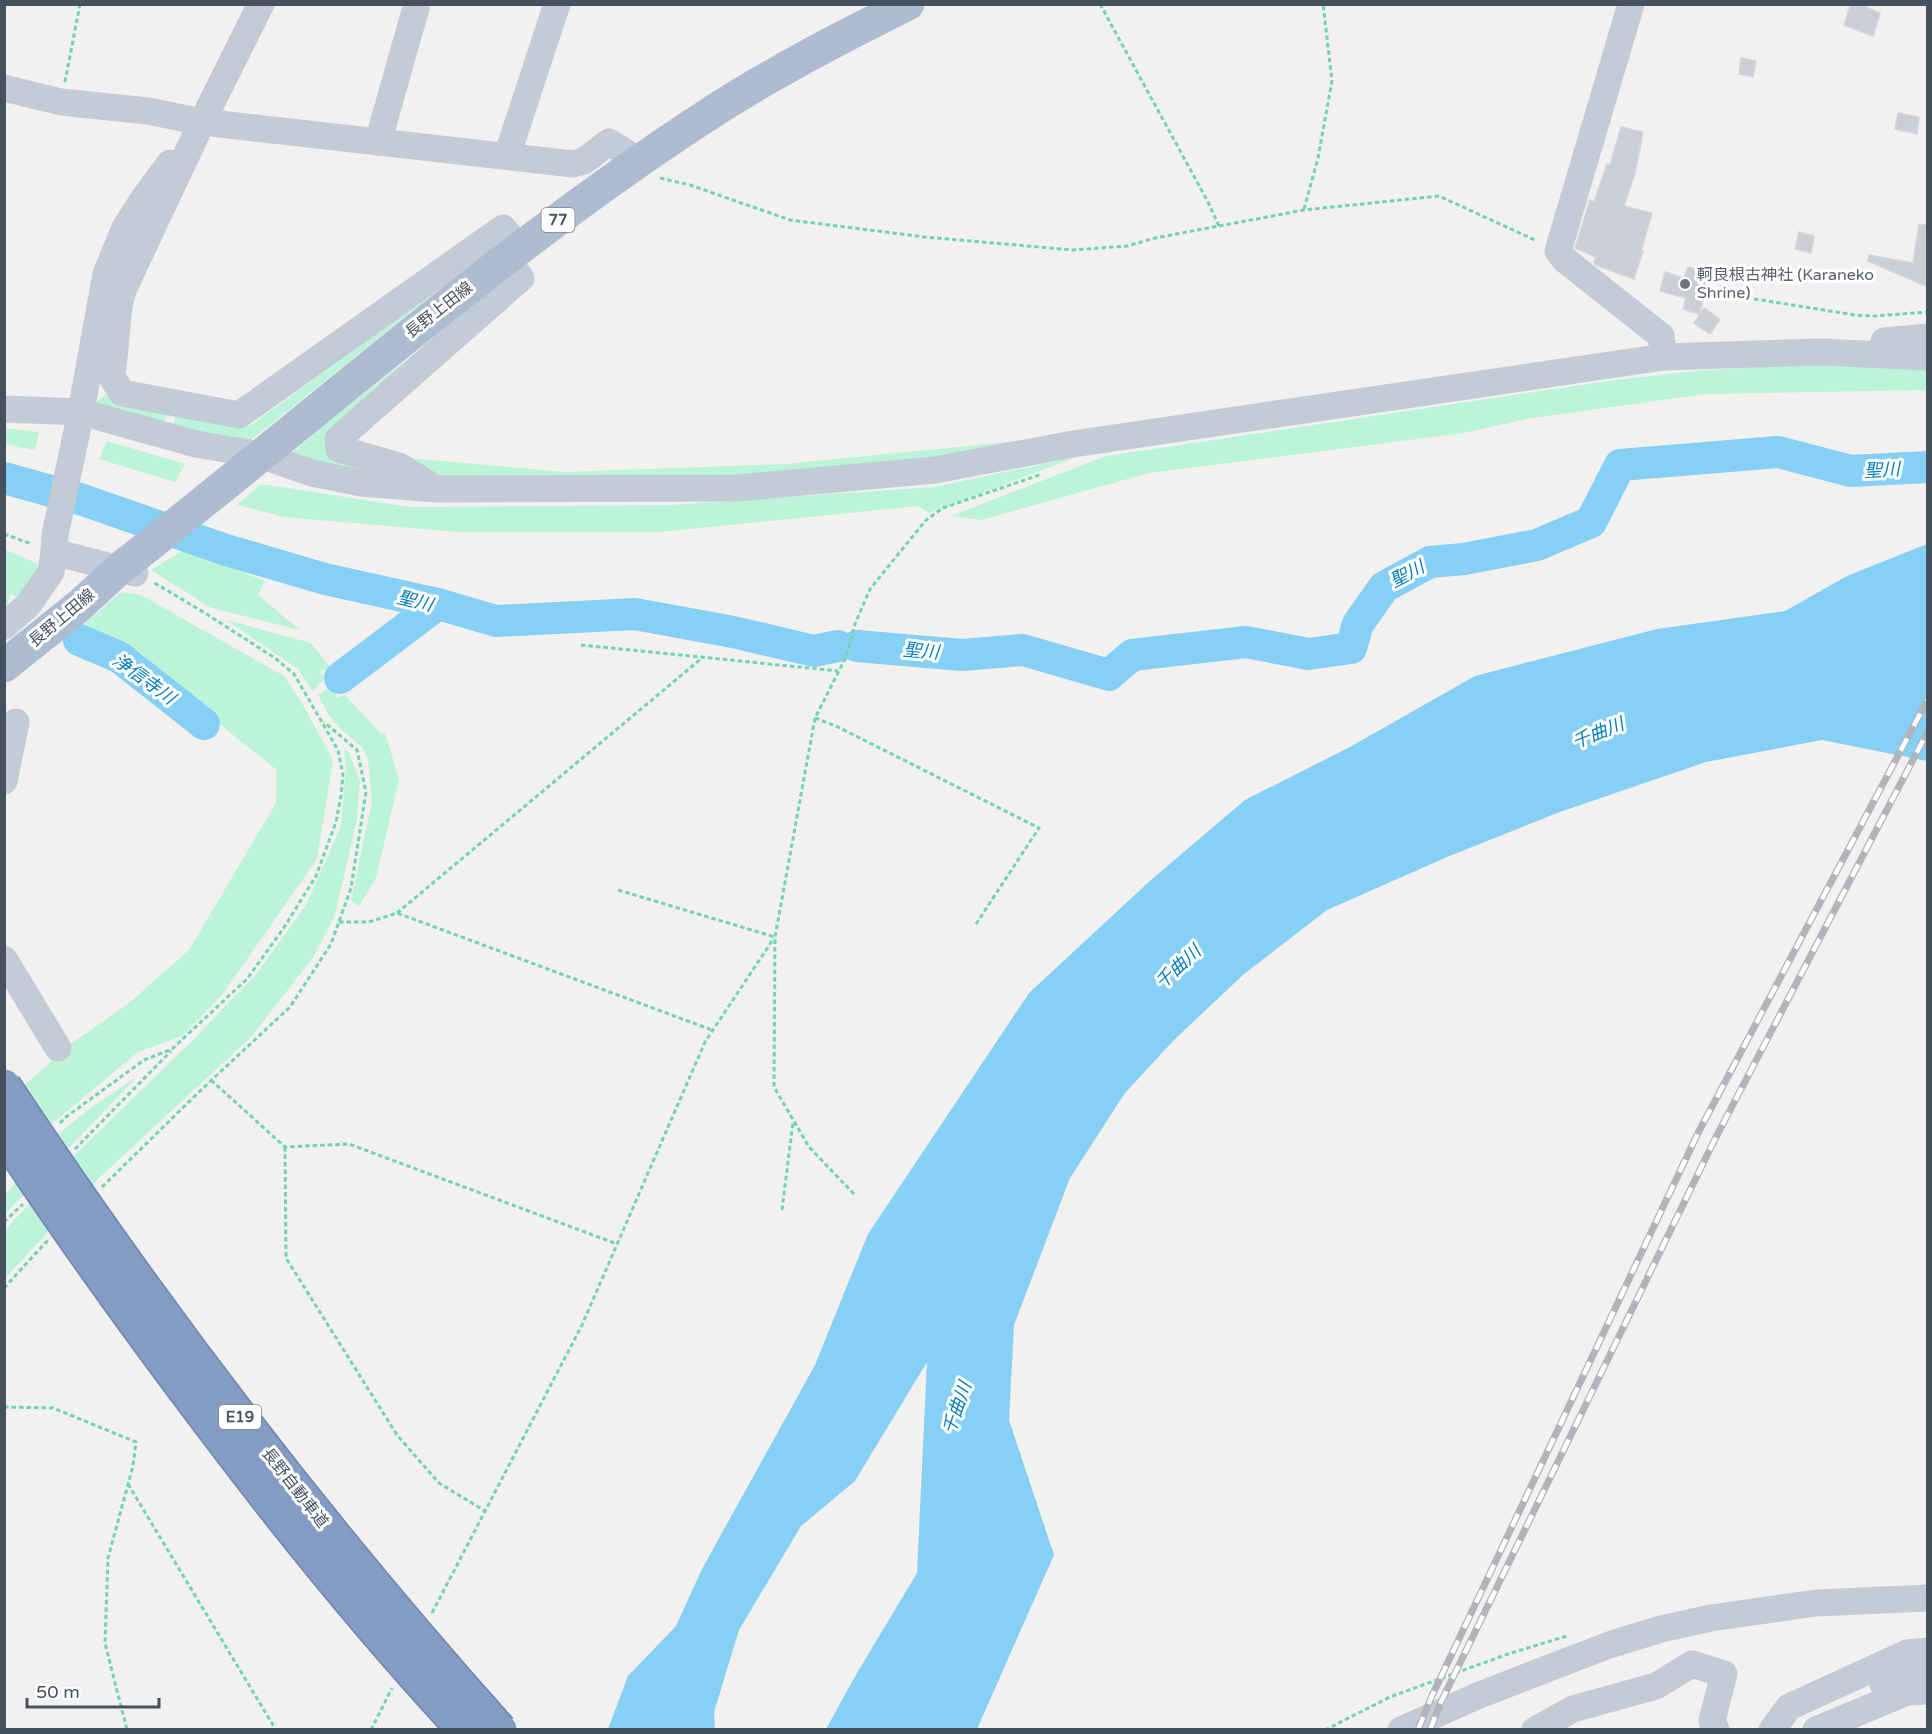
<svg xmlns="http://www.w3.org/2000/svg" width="1932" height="1734" viewBox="0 0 1932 1734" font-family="'Varela Round','Noto Sans JP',sans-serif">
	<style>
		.green { fill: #bbf4d8 }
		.water { fill: #85d0f4 }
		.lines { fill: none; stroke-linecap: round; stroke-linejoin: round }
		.river { stroke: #85d0f4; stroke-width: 32 }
		.building { fill: #ccced6; stroke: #d4d5dc; stroke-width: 1.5 }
		.path { stroke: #70d5af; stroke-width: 3; stroke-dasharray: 4.5 3; stroke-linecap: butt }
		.minor { stroke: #c3cbd6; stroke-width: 27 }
		.major { stroke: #aebcd1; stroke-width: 33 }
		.rail-casing { stroke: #b2b4bb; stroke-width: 7 }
		.rail { stroke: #fff; stroke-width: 4.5; stroke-dasharray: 14; stroke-linecap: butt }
		.highway-bridge-casing { stroke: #6f86af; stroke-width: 36; stroke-linecap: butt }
		.highway-bridge { stroke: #849bc3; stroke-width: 33 }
		.worship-dot { fill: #6b7280; stroke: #fff; stroke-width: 2 }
		.labels { text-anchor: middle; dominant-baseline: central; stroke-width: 6; stroke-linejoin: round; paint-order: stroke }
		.shield { fill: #fff; stroke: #7e8590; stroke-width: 1.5 }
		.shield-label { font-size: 15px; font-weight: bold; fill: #465160 }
		.worship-label { font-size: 16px; fill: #5b616d; stroke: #fff; text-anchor: start }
		.street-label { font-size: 16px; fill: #465160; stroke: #fff }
		.water-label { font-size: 18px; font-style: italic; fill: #007db9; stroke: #fff }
	</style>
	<rect width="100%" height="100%" fill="#f3f0f0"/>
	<g class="green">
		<path d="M467,267l-222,178 -73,-14 5,-19 73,14z"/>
		<path d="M487,297l-153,138 44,30 -4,13 -83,-24 33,-29z"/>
		<path d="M1824,363l103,6v21l-222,4 -179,25 -62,14 -315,40 -168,47 -30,-4 155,-60 509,-76 81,-9z"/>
		<path d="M107,394l63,15 -9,20 -70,-23z"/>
		<path d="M5,428l34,4 -4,18 -30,-6z"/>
		<path d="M1037,439l-91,24 -170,15 -337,1 -53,-23 179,16 220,-8z"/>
		<path d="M107,441l78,23 -10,18 -76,-23z"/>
		<path d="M1077,457l-148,56 -11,-7 -259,26h-201l-174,-15 -47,-12 24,-21 148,23 261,-2 263,-18z"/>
		<path d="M4,549l34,15 -7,27 -7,8 -14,-5 -3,12 -3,-1z"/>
		<path d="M185,549l80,32 -7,14 42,35 -89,-22 -60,-38z"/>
		<path d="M121,592l20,3 143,81 19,29 30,55 -16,99 -95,136 -40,41 -44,16 -119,99 -14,23 -1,-71 68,-60 56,-39 61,-54 87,-147 1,-33 -71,-57 -64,-59 -34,-13 -27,-14z"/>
		<path d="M226,620l85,23 19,24 -10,5 5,6 -12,13 -15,-22z"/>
		<path d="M332,686l5,12 8,-3 37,40 3,-2 14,46 -23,99 -17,28 -8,-6 21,-98 -4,-43 -6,-12 -19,-16 -13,-14 -12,-22z"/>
		<path d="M344,751h4l12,30 -3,38 -22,96 -21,41 -62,80 -153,142 -94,100v-48l72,-77 117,-114 63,-66 49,-68 35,-79 5,-58z"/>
		<path d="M137,1077l-132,137v-19l48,-57 40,-32z"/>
	</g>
	<path class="water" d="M1927,544v217l-105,-21 -116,22 -149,51 -110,44 -120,53 -83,64 -70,66 -49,53 -55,85 -56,147 -5,95 45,135 -77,174h-151l31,-56 60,-100 10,-211 -72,119 -54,45 -62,104 -25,82 1,17h-107l20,-53 48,-50 26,-57 113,-204 53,-131 161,-241 123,-114 93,-79 103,-52 127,-72 182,-47 128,-18 62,-35z"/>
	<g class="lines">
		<g class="river">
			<path d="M4,478l79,22 143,50 99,29 113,25 58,17 139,-7 98,18 81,19 24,-5"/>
			<path d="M79,640l40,17 85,67"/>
			<path d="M857,646l105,9 61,-5 86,25 23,-20 114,-13 62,12 43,-6 7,-24 26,-37 46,-25 34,-3 73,-14 54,-23 29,-57 158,-13 73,19 77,-4"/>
			<path d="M340,678l98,-74"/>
		</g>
	</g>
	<g class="building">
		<path d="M1851,4h7l22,9 -7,23 -29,-11z"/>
		<path d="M1741,58l15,3 -3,16 -14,-3z"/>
		<path d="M1898,113l21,4 -2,17 -22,-5z"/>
		<path d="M1621,127l22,5 -8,41 -11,33 28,7 -11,38h2l-9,28 -36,-13 -4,-3 2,-6 -21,-9 15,-48 4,2 13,-38 3,1z"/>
		<path d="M1919,225h9v62l-60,-26 1,-6 44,8z"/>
		<path d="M1799,232l15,4 -3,17 -16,-4z"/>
		<path d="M1688,267l23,6 -12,41 -16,-5 3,-11 -26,-7 5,-19 19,6z"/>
		<path d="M1704,308l16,11 -10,15 -16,-11z"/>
	</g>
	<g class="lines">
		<g class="path">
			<path d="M1100,4l108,198 11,24"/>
			<path d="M65,82l15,-78"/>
			<path d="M660,178l30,7 100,35 135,17 148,13 54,-4 28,-8 149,-28 135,-14 98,45"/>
			<path d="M1304,209l14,-51 14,-77 -9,-77"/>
			<path d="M1717,293l138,22 19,1 54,-4"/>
			<path d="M4,534l28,10"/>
			<path d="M581,645l257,26"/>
			<path d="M815,718l23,9 201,101 -63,96"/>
			<path d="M618,890l157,47"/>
			<path d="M397,913l305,-255"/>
			<path d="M339,922h30l28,-9 315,117"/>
			<path d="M211,1080l74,67 64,-3 268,100"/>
			<path d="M60,1123l6,-6 78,-57 28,-11 75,-70 36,-50 33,-53 20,-54 5,-26 2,-21 -5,-25 -44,-76 -19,-16 -70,-45 -52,-31"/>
			<path d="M285,1147l1,111 111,177 42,48 46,28"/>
			<path d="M75,1149l96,-98"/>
			<path d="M102,1187l100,-98 88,-82 41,-63 20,-56 15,-96 -9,-42 -33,-28"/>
			<path d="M854,1194l-45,-47 -35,-60 1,-150 40,-219 31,-61 9,-33 15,-35 56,-69 17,-12 99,-34"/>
			<path d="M782,1210l11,-88"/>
			<path d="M4,1222l19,-18"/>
			<path d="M4,1288l44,-48"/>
			<path d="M4,1407l49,1 83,34 -3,24 -25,92 -3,85 22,87"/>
			<path d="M128,1484l148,246"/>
			<path d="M432,1613l150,-288 123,-283 69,-104"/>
			<path d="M371,1730l21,-42"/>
			<path d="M1325,1730l65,-33 118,-43 59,-18"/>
		</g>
		<g class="minor">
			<path d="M261,4l-59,118 -79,168 -4,16 -7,71 10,16 117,22 264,-187 17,20"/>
			<path d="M1631,4l-73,247 7,9 96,76 3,21"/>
			<path d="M4,88l57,14 87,9 54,11 371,42 11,-3 25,-19 18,11 10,11"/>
			<path d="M378,142l39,-138"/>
			<path d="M507,156l50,-152"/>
			<path d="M1884,341l44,-4"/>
			<path d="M4,409l77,3 115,32 64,11 52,18 49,10 76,6 301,-1 197,-18 138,-26 591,-87 157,-5 107,5"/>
			<path d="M432,486l-33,-20 -60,-17 -1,-10 183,-161 -15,-20"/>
			<path d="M135,573l-81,-21 1,-17 26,-123 25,-138 19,-46 17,-27 28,-38"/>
			<path d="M4,626l24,-21 23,-33 3,-20"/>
			<path d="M4,730l12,-8 -12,59"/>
			<path d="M4,959l54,89"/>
			<path d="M1883,1684l30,-14h15"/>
			<path d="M1401,1730l76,-34 132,-51 52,-16 50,-11 105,-15 112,-5"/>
			<path d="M1535,1730l38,-21 83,-23 36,-22 32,10 -12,47 4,9"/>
			<path d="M1772,1730l17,-23 118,-54 21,-2"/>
			<path d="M1816,1730l91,-38 21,-1"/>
		</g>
		<path class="major" d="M4,666l75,-60 40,-37c194,-151 377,-316 584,-451 65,-43 135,-79 205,-114"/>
		<defs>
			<g id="rail">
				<path d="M1418,1730l13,-32 267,-565 230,-434"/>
				<path d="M1430,1730l11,-28 273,-561 214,-410"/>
			</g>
		</defs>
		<use href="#rail" class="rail-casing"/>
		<use href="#rail" class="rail"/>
		<defs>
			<g id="highway-bridge">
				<path d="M4,1086c150,226 314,441 496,644"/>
				<path d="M4,1134c66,100 136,197 208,292 79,105 162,207 252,304"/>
			</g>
		</defs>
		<use href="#highway-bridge" class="highway-bridge-casing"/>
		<use href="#highway-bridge" class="highway-bridge"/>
	</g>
	<circle class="worship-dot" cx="1685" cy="284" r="6"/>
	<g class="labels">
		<g class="shield">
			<rect x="541.5" y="208" width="33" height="24" rx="4.5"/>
			<rect x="219" y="1405" width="42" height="24" rx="4.5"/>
		</g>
		<g class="shield-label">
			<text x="558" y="220">77</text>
			<text x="240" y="1417">E19</text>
		</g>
		<g class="worship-label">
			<text x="1697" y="275">軻良根古神社 (Karaneko<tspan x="1697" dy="18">Shrine)</tspan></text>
		</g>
		<g class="street-label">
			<text transform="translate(439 310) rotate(-38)">長野上田線</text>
			<text transform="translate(62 618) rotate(-40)">長野上田線</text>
			<text transform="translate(295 1488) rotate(52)">長野自動車道</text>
		</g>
		<g class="water-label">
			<text transform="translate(1882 470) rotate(-3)">聖川</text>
			<text transform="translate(1407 574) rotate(-28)">聖川</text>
			<text transform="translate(415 601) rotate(14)">聖川</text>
			<text transform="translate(921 651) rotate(5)">聖川</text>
			<text transform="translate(144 679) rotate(36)">浄信寺川</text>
			<text transform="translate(1598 733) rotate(-22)">千曲川</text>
			<text transform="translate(1178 967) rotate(-43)">千曲川</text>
			<text transform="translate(957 1408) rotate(-71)">千曲川</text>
		</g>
	</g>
	<rect width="1932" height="1734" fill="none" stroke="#465160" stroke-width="12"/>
	<path d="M27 1698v9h132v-9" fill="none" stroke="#465160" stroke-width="3"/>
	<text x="36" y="1698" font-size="18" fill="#465160" stroke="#ffffff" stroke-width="4.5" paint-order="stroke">50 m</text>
</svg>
